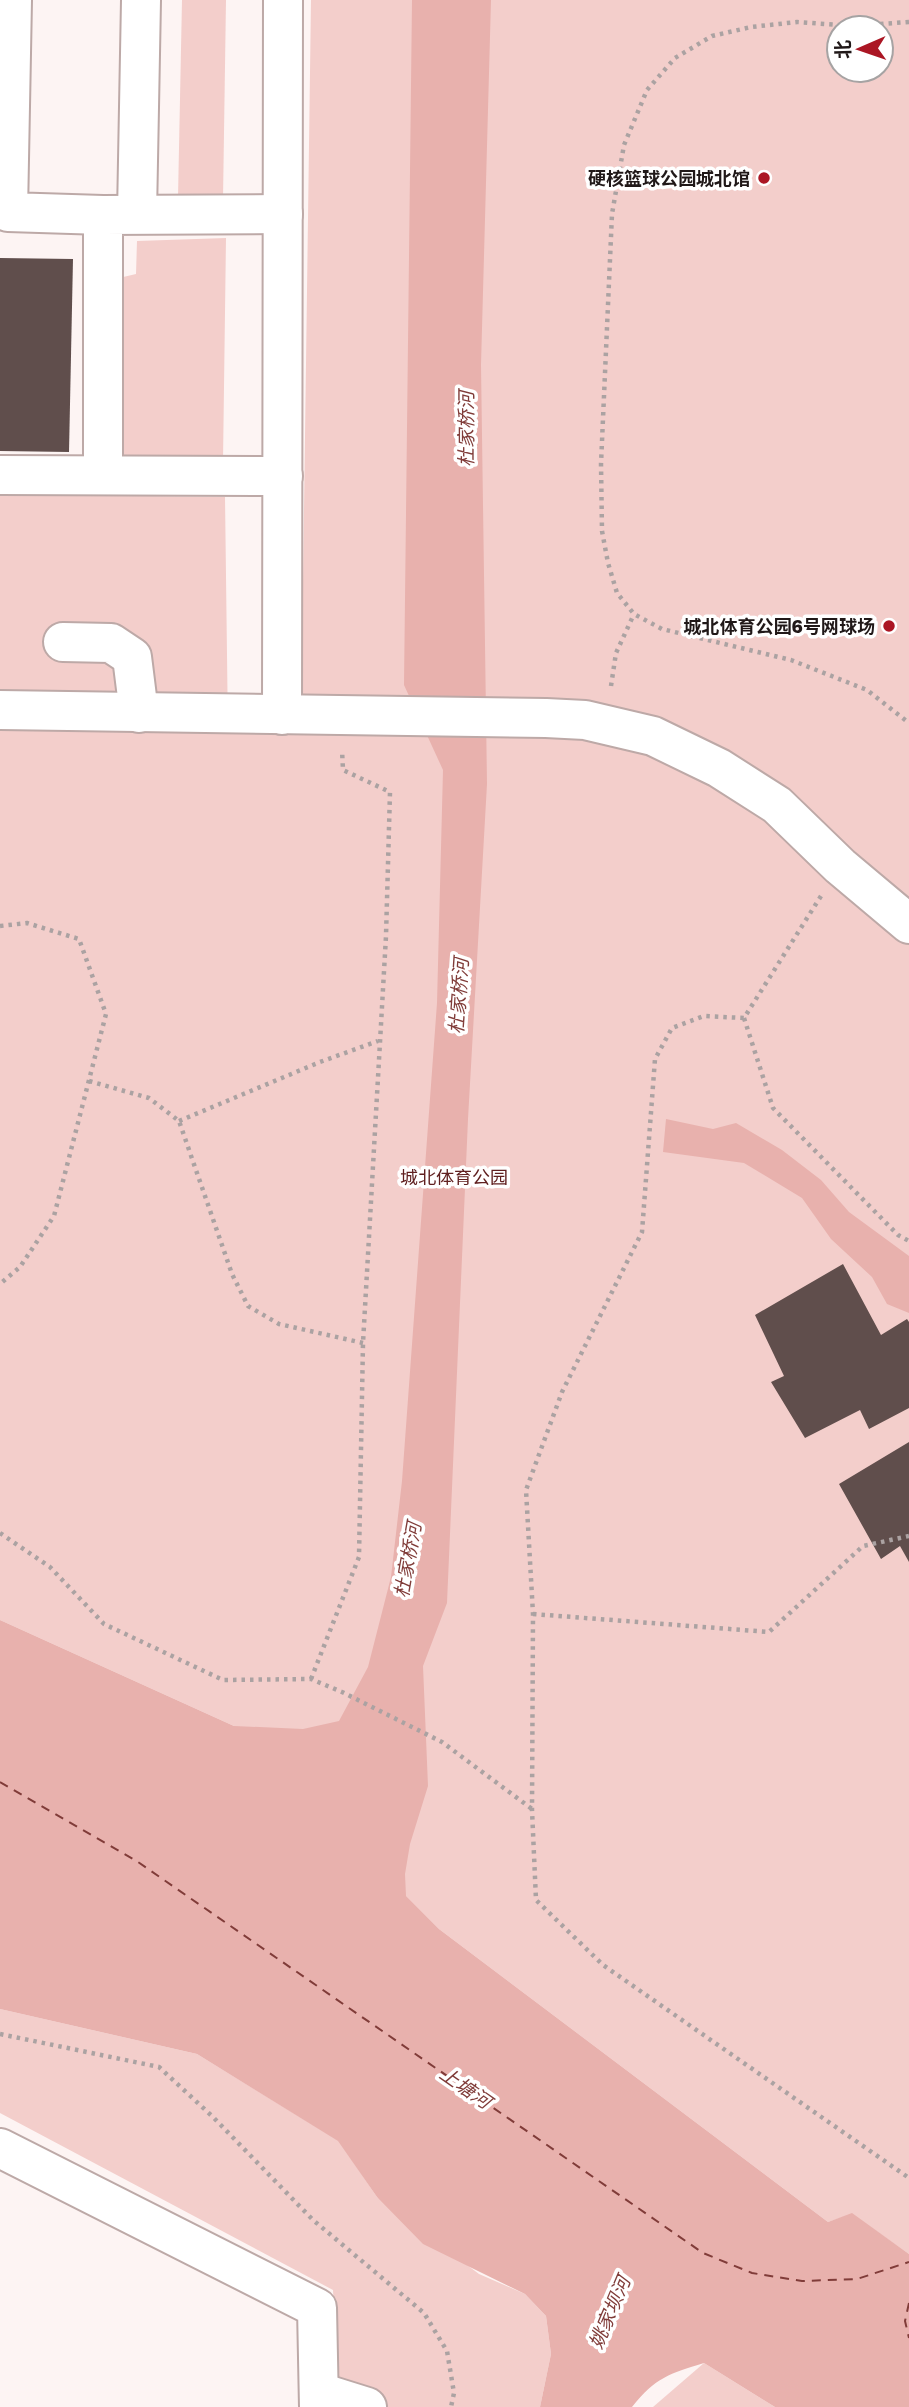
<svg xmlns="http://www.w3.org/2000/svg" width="909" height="2407" viewBox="0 0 909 2407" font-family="'Golos Text','Noto Sans SC',sans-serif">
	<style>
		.green { fill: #f3cecb; fill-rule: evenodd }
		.water { fill: #e8b1ad }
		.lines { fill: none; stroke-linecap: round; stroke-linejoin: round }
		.ferry { stroke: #803c39; stroke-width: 2; stroke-dasharray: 9 7; stroke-linecap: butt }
		.building { fill: #604e4c }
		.minor-casing { stroke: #bda9a7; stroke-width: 42 }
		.path { stroke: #aba2a2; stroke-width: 4.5; stroke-dasharray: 3.5 5; stroke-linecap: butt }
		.minor { stroke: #fff; stroke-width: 38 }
		.poi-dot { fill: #ab1624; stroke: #fff; stroke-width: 2.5 }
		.labels { text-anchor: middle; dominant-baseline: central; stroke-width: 7; stroke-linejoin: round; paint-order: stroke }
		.poi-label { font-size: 18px; font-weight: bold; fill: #201818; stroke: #fff; text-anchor: end }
		.park-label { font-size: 18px; fill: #602020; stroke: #fff }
		.water-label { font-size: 19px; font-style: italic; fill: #803c39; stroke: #fff }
	</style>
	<rect width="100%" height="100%" fill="#fdf4f3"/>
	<g class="green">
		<path d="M182,0h44l-3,199 -45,-2z"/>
		<path d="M311,0h598v2254l-57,-40 -24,8 -389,-293 -205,-203 -234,-106v-1126l225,3 3,236 73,-5zM839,28h42v42h-42z"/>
		<path d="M226,238l-3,224 -103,1 -1,-185 17,-4 1,-33z"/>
		<path d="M0,2009l197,45 142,87 38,56 102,77 46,20 21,22 5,38 -11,53h-201l-6,-117 -333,-177z"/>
		<path d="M704,2363l71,44h-122z"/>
	</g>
	<g class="water">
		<path d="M412,0h79l-10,365 6,419 -19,335 -21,484 -24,63 5,120 -18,58 -5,30 1,22 33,33 389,293 24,-9 57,41v153h-134l-71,-44c-35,11 -48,14 -72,44h-92l11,-53 -5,-38 -21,-22 -102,-50 -46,-47 -39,-56 -141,-87 -197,-45v-389l234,106 69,3 36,-8 29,-54 23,-90 11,-96 35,-478 6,-233 -39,-85z"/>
		<path d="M666,1119l47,10 23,-6 46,27 39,30 28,32 60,44v57l-22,-9 -15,-27 -41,-38 -29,-41 -58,-35 -81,-11z"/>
	</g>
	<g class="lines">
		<g class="ferry">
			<path d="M0,1782l138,80 565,391 49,20 50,8 55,-2 52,-17"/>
			<path d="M909,2303l-4,18 4,17"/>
		</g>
	</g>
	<g class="building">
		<path d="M0,258l73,1 -4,193 -69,-1z"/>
		<path d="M843,1264l38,71 26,-16 2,3v86l-40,21 -9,-19 -55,28 -34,-56 13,-6 -29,-61z"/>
		<path d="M909,1442v120l-9,-16 -19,13 -42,-75z"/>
	</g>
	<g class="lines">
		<defs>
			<g id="minor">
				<path d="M12,0l-4,212 95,3"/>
				<path d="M137,214l4,-214"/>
				<path d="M0,475l283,1"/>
				<path d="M103,475v-260l180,-1"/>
				<path d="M63,642l48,1 21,14 7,56"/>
				<path d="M0,710l546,8 39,2 68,16 66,32 58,37 63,61 69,58"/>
				<path d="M282,715l1,-715"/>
				<path d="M0,2148l317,160 2,99"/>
				<path d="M319,2392l48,15"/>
			</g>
		</defs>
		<use href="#minor" class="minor-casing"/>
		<g class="path">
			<path d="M909,22l-56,4 -56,-4 -46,5 -39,9 -37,22 -28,32 -23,55 -12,69 -11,250 1,67 6,32 9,30 17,21 28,15 129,31 76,30 42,33"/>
			<path d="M611,686l5,-33 18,-39"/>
			<path d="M821,896l-77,122 -40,-2 -32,12 -17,31 -13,173 -80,160 -36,98 7,124 -1,196 4,90 67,65 306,213"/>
			<path d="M0,926l27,-3 52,16 27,75 -52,202 -34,51 -20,17"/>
			<path d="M744,1018l29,90 125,127 11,6"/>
			<path d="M89,1081l60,17 30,23 53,153 16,32 31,18 84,19"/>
			<path d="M179,1121l141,-59 58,-21"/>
			<path d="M0,1533l50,34 54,57 119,56 88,-1 31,13 100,50 90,67"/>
			<path d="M533,1614l236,18 94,-86 46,-10"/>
			<path d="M311,1679l48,-122 4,-214 23,-407 4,-144 -47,-22 -1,-20"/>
			<path d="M0,2034l159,33 54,50 100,103 111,93 23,38 7,42 -3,14"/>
		</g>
		<use href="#minor" class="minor"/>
	</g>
	<g class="poi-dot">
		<circle cx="764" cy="178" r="7"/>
		<circle cx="889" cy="626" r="7"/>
	</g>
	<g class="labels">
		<g class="poi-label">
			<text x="750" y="178">硬核篮球公园城北馆</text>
			<text x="875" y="626">城北体育公园6号网球场</text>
		</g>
		<g class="park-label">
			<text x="454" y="1177">城北体育公园</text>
		</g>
		<g class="water-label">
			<text transform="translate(465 429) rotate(-90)">杜家桥河</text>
			<text transform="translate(458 996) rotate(-86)">杜家桥河</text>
			<text transform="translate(407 1560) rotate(-80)">杜家桥河</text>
			<text transform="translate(466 2087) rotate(35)">上塘河</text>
			<text transform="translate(609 2312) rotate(-67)">姚家坝河</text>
		</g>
	</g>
	<g transform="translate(860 49) rotate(268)"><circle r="33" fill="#ffffff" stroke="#a6a3a3" stroke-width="2"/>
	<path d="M0-5L12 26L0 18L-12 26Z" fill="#ab1624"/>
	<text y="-10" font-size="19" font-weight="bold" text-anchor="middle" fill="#201818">北</text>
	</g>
</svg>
